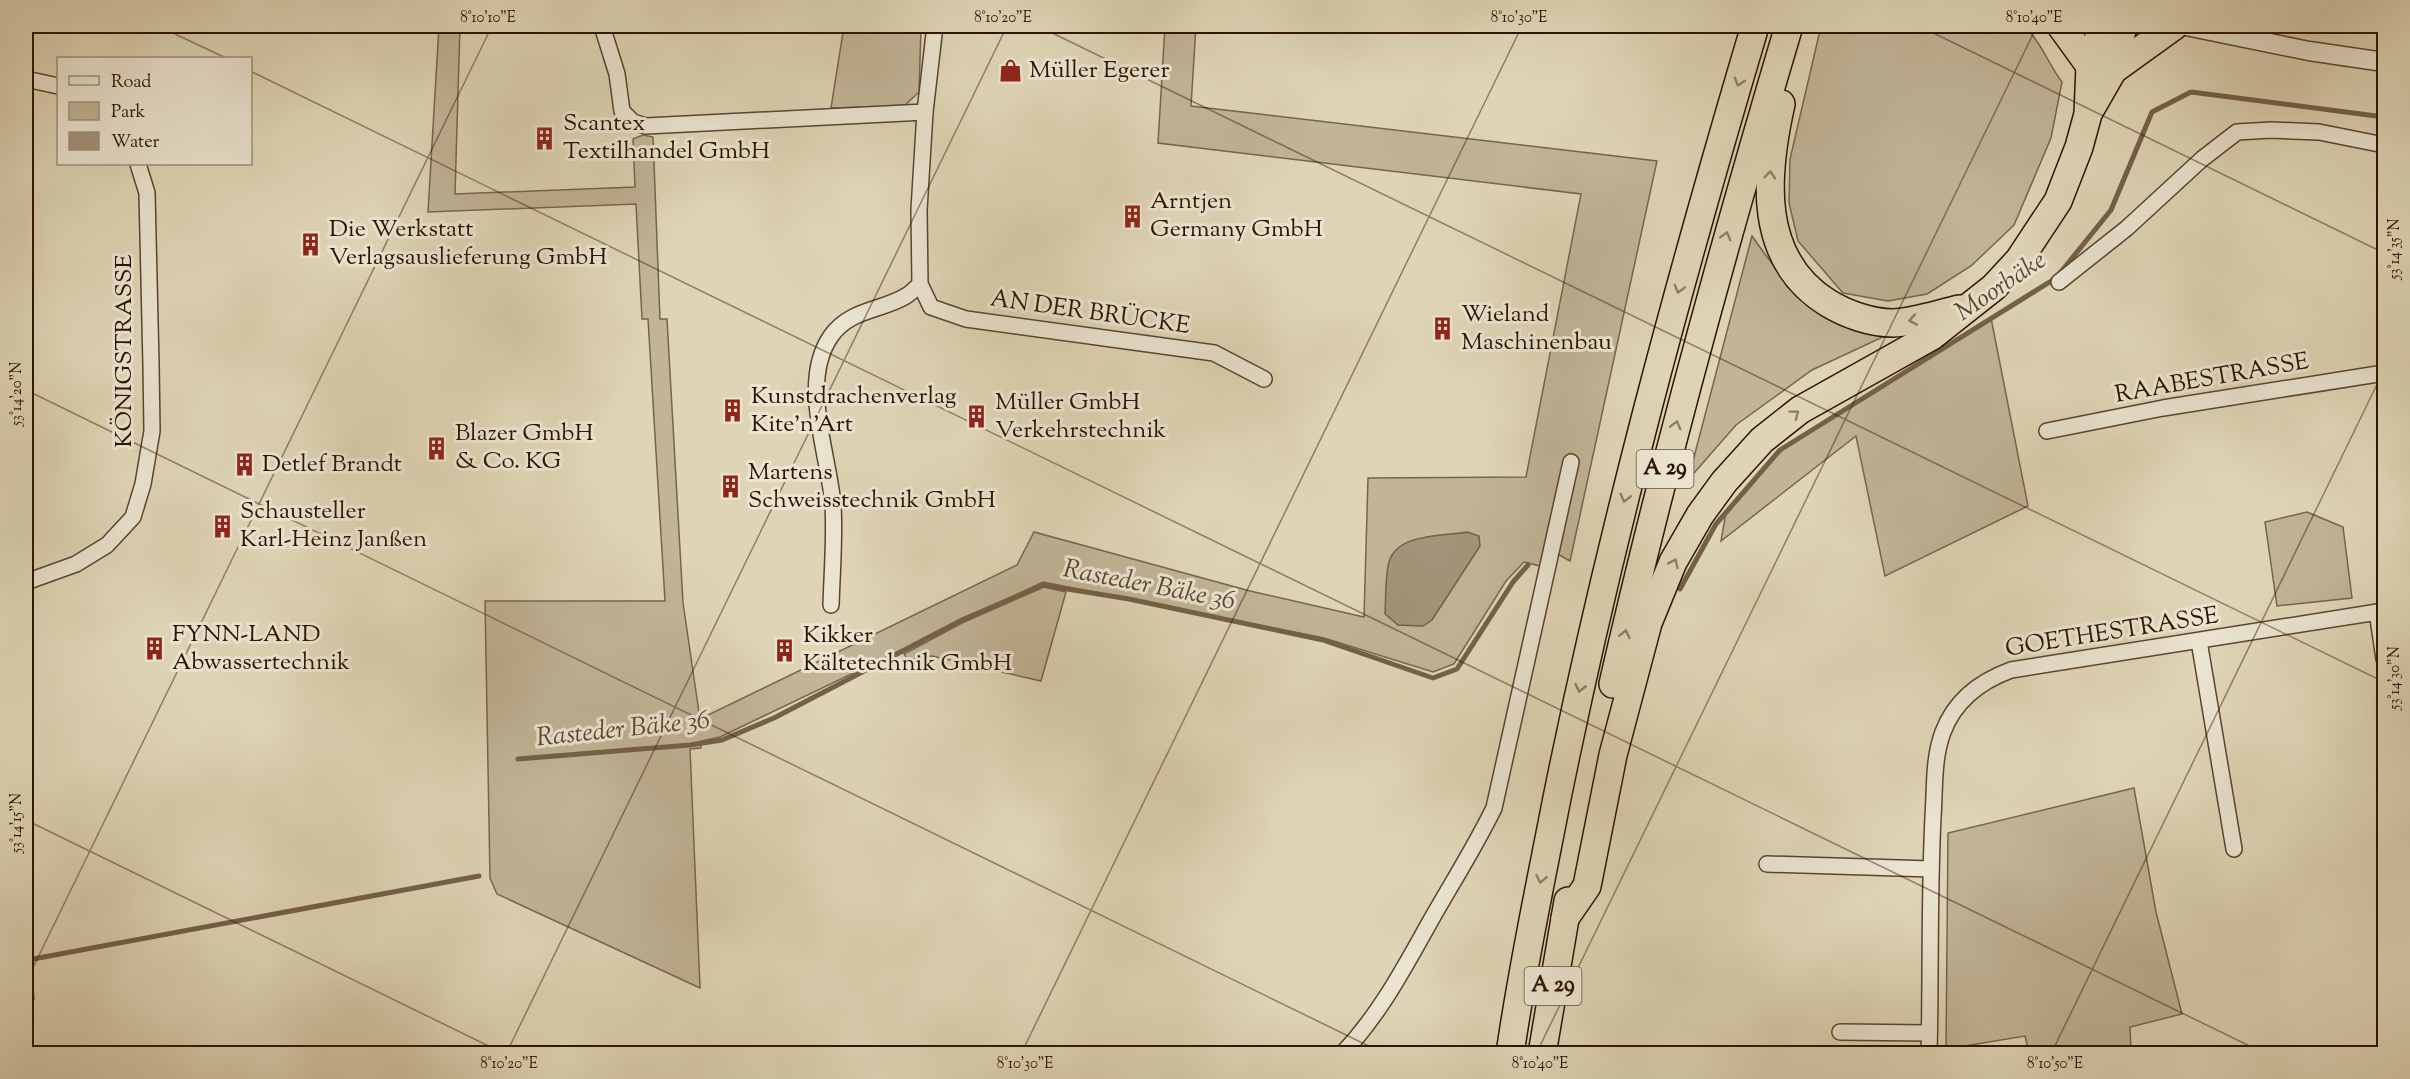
<svg xmlns="http://www.w3.org/2000/svg" width="2410" height="1079" viewBox="0 0 2410 1079" font-family="'Sorts Mill Goudy',serif">
	<style>
		.green { fill: #c1b497; stroke: #78644c; stroke-width: 1.5 }
		.water { fill: #a39378; stroke: #746048; stroke-width: 1.5 }
		.lines { fill: none; stroke-linecap: round; stroke-linejoin: round }
		.stream { stroke: #746048; stroke-width: 5 }
		.minor-casing { stroke: #5a442e; stroke-width: 18 }
		.tertiary-casing { stroke: #5a442e; stroke-width: 21 }
		.motorway-casing { stroke: #2e1300; stroke-width: 30 }
		.minor { stroke: #eae4d0; stroke-width: 15 }
		.tertiary { stroke: #eae4d0; stroke-width: 18 }
		.motorway { stroke: #dfd5b6; stroke-width: 27 }
		.oneway { stroke: #8f7e64 }
		.ticks { fill: none; stroke: #2e1300; stroke-width: 1.5; stroke-opacity: 0.45 }
		.labels { text-anchor: middle; dominant-baseline: central; stroke-width: 6; stroke-linejoin: round; paint-order: stroke }
		.shield { fill: #eae4d0; stroke: #66523e; stroke-width: 1.5 }
		.shield-label { font-size: 22px; font-weight: bold; fill: #2e1300 }
		.poi-label { font-size: 24px; fill: #2e1300; stroke: #eae4d0; text-anchor: start }
		.street-label { font-size: 24px; fill: #2e1300; stroke: #eae4d0 }
		.water-label { font-size: 26px; font-style: italic; fill: #5d4630; stroke: #eae4d0 }
		.neatline { fill: none; stroke: #2e1300; stroke-width: 2 }
		.ticks-label { font-size: 15px; text-anchor: middle; fill: #2e1300 }
	</style>
	<rect width="100%" height="100%" fill="#dfd5b6"/>
	<filter id="stains"><feTurbulence type="fractalNoise" baseFrequency=".00333" numOctaves="4"/><feColorMatrix values="0 0 0 0 .2 0 0 0 0 .09 0 0 0 0 .02 0 0 0 .5 -.17"/></filter>
	<radialGradient id="worn" r=".72"><stop offset=".6" stop-color="#630" stop-opacity="0"/><stop offset="1" stop-color="#630" stop-opacity=".3"/></radialGradient>
	<g class="green">
		<path d="M439,26h21l-5,168 180,-7 -2,-48 10,-4 10,2 7,182h7l16,284 17,116 317,-154 17,-33 216,59 114,26 4,-139 158,-1 55,-283 -423,-51 7,-117h31l-5,80 466,55 -87,400 -25,-14 -5,19 -16,-4 -18,19 -52,83 -21,8 -109,-34 -281,-56 -323,155 -19,4v7l-11,1 10,239 -203,-94 -7,-16 -5,-277h180l-17,-282h-6l-6,-115 -208,8z"/>
		<path d="M844,26h77l-2,66 -15,14 -73,2z"/>
		<path d="M1821,26h202c18,14 25,38 39,56l-11,56 -37,87 -43,41 -44,28 -39,7 -45,-8 -45,-52 -9,-38 1,-44z"/>
		<path d="M1752,236c25,36 51,70 92,89 12,5 26,8 39,12l-71,33 -76,55 -48,55z"/>
		<path d="M1991,318l37,188 -143,70 -29,-140 -135,105 5,-29 54,-62z"/>
		<path d="M2307,512l36,15 9,71 -75,8 -12,-84z"/>
		<path d="M1044,587l22,5 -25,89 -109,-25 -24,4 -4,-6 58,-31z"/>
		<path d="M2134,788l22,124 26,102 -52,13 1,26h-102l-4,-17 -79,13 2,-216z"/>
		<path d="M28,924l6,75h-8v-74z"/>
	</g>
	<path class="water" d="M1467,532l12,4 1,10 -48,74 -9,6 -25,-1 -13,-11c1,-16 0,-37 4,-52 8,-29 55,-26 78,-30z"/>
	<g class="lines">
		<g class="stream">
			<path d="M1680,589l36,-65 64,-74 276,-172 55,-68 41,-98 39,-20 193,25"/>
			<path d="M518,759l172,-14 32,-5 52,-22 188,-98 81,-35 86,14 194,41 110,38 24,-9 56,-87 15,-17"/>
			<path d="M33,959l446,-83"/>
		</g>
		<defs>
			<g id="minor">
				<path d="M602,26l15,48 5,37 11,11 13,4 279,-14"/>
				<path d="M935,26l-10,86 -6,98 1,74 11,23 35,12 248,34 50,26"/>
				<path d="M26,79l32,7"/>
				<path d="M2059,282l68,-54 75,-69 35,-27 34,-2 48,2 65,13"/>
				<path d="M2047,431l116,-23 221,-35"/>
				<path d="M26,582l50,-18 31,-19 26,-28 10,-33 9,-53 -1,-66 -4,-172 -9,-29"/>
				<path d="M831,605c1,-33 4,-67 2,-100 -4,-51 -34,-123 -2,-169 19,-27 50,-25 75,-40 5,-3 10,-8 14,-12"/>
				<path d="M2377,612l7,47"/>
				<path d="M2199,641l35,208"/>
				<path d="M1767,864l164,5"/>
				<path d="M1840,1032l89,1"/>
				<path d="M1342,1054c38,-40 62,-86 89,-134 21,-37 44,-73 63,-112l77,-346"/>
				<path d="M1929,1054c2,-79 0,-158 4,-237 2,-28 0,-59 10,-85 12,-32 38,-51 68,-62l373,-59"/>
			</g>
			<path id="tertiary" d="M2186,26l123,25 75,11"/>
			<g id="motorway">
				<path d="M2061,26l29,40"/>
				<path d="M2113,70l61,-44"/>
				<path d="M1781,104c-16,71 -24,155 47,199 18,11 43,20 65,20 22,-1 45,-9 67,-14"/>
				<path d="M2090,110l23,-40 10,-44"/>
				<path d="M1613,684c51,-222 111,-440 176,-658"/>
				<path d="M1565,918l22,-32 26,-131 35,-132 25,-61 27,-47 24,-33 38,-42 38,-30 132,-74 62,-49 25,-27 39,-59 21,-54 9,-33 2,-48 12,-40"/>
				<path d="M1510,1054c12,-85 30,-168 46,-251 53,-263 123,-521 199,-777"/>
				<path d="M1542,1054l26,-153"/>
			</g>
		</defs>
		<use href="#minor" class="minor-casing"/>
		<use href="#tertiary" class="tertiary-casing"/>
		<use href="#motorway" class="motorway-casing"/>
		<use href="#minor" class="minor"/>
		<use href="#tertiary" class="tertiary"/>
		<use href="#motorway" class="motorway"/>
	</g>
	<defs><path id="oneway-chevron" d="M-2-3.5L2.5 0L-2 3.5" fill="none" stroke-width="1.6" stroke-linecap="round" stroke-linejoin="round" transform="scale(1.5)"/></defs>
	<g class="oneway">
		<use href="#oneway-chevron" transform="translate(1739 82) rotate(107)"/>
		<use href="#oneway-chevron" transform="translate(1770 175) rotate(-85)"/>
		<use href="#oneway-chevron" transform="translate(1726 236) rotate(-75)"/>
		<use href="#oneway-chevron" transform="translate(1679 289) rotate(105)"/>
		<use href="#oneway-chevron" transform="translate(1913 320) rotate(170)"/>
		<use href="#oneway-chevron" transform="translate(1795 414) rotate(-37)"/>
		<use href="#oneway-chevron" transform="translate(1676 425) rotate(-76)"/>
		<use href="#oneway-chevron" transform="translate(1625 498) rotate(104)"/>
		<use href="#oneway-chevron" transform="translate(1674 563) rotate(-65)"/>
		<use href="#oneway-chevron" transform="translate(1625 634) rotate(-77)"/>
		<use href="#oneway-chevron" transform="translate(1580 688) rotate(103)"/>
		<use href="#oneway-chevron" transform="translate(1541 879) rotate(101)"/>
	</g>
	<path class="ticks" d="M158,26l68,32M1038,26l1346,656M1919,26l465,227M250,71l2016,983M26,390l1359,664M26,820l479,234M26,982l466,-956M506,1054l501,-1028M1021,1054l501,-1028M1536,1054l501,-1028M2051,1054l333,-684"/>
	<defs>
		<symbol id="shop-bare" viewBox="-9 -9 18 18"><path d="M-5-2.5h2.3a2.7 3.5 0 0 1 5.4 0H5L5.5 6h-11ZM-1.5-2.5h3a1.5 2.3 0 0 0-3 0Z" fill="#8f2418" stroke="#eae4d0" stroke-width="2.5" paint-order="stroke"/></symbol>
		<symbol id="building-bare" viewBox="-9 -9 18 18"><path d="M-4-6H4V6H1V3H-1V6H-4ZM-2.5-4.3h1.7v1.8h-1.7ZM.8-4.3h1.7v1.8H.8ZM-2.5-1h1.7V.8h-1.7ZM.8-1h1.7V.8H.8Z" fill="#8f2418" stroke="#eae4d0" stroke-width="2.5" paint-order="stroke"/></symbol>
	</defs>
	<g fill-rule="evenodd">
		<use href="#shop-bare" x="994" y="54" width="33" height="33"/>
		<use href="#building-bare" x="528" y="122" width="33" height="33"/>
		<use href="#building-bare" x="1116" y="200" width="33" height="33"/>
		<use href="#building-bare" x="294" y="228" width="33" height="33"/>
		<use href="#building-bare" x="1426" y="312" width="33" height="33"/>
		<use href="#building-bare" x="716" y="394" width="33" height="33"/>
		<use href="#building-bare" x="960" y="400" width="33" height="33"/>
		<use href="#building-bare" x="420" y="432" width="33" height="33"/>
		<use href="#building-bare" x="228" y="448" width="33" height="33"/>
		<use href="#building-bare" x="714" y="470" width="33" height="33"/>
		<use href="#building-bare" x="206" y="510" width="33" height="33"/>
		<use href="#building-bare" x="138" y="632" width="33" height="33"/>
		<use href="#building-bare" x="768" y="634" width="33" height="33"/>
	</g>
	<g class="labels">
		<g class="shield">
			<rect x="1636.5" y="450" width="57" height="38" rx="4.5"/>
			<rect x="1524.5" y="967" width="57" height="38" rx="4.5"/>
		</g>
		<g class="shield-label">
			<text x="1665" y="469">A 29</text>
			<text x="1553" y="986">A 29</text>
		</g>
		<g class="poi-label">
			<text x="1029" y="71">Müller Egerer</text>
			<text x="563" y="124">Scantex<tspan x="563" dy="28">Textilhandel GmbH</tspan></text>
			<text x="1150" y="202">Arntjen<tspan x="1150" dy="28">Germany GmbH</tspan></text>
			<text x="329" y="230">Die Werkstatt<tspan x="329" dy="28">Verlagsauslieferung GmbH</tspan></text>
			<text x="1461" y="315">Wieland<tspan x="1461" dy="28">Maschinenbau</tspan></text>
			<text x="751" y="397">Kunstdrachenverlag<tspan x="751" dy="28">Kite'n'Art</tspan></text>
			<text x="995" y="403">Müller GmbH<tspan x="995" dy="28">Verkehrstechnik</tspan></text>
			<text x="455" y="434">Blazer GmbH<tspan x="455" dy="28">&amp; Co. KG</tspan></text>
			<text x="262" y="465">Detlef Brandt</text>
			<text x="748" y="473">Martens<tspan x="748" dy="28">Schweisstechnik GmbH</tspan></text>
			<text x="240" y="512">Schausteller<tspan x="240" dy="28">Karl-Heinz Janßen</tspan></text>
			<text x="172" y="635">FYNN-LAND<tspan x="172" dy="28">Abwassertechnik</tspan></text>
			<text x="803" y="636">Kikker<tspan x="803" dy="28">Kältetechnik GmbH</tspan></text>
		</g>
		<g class="street-label">
			<text transform="translate(1090 313) rotate(8)">AN DER BRÜCKE</text>
			<text transform="translate(125 351) rotate(-90)">KÖNIGSTRASSE</text>
			<text transform="translate(2212 379) rotate(-10)">RAABESTRASSE</text>
			<text transform="translate(2112 633) rotate(-9)">GOETHESTRASSE</text>
		</g>
		<g class="water-label">
			<text transform="translate(2001 287) rotate(-34)">Moorbäke</text>
			<text transform="translate(1149 586) rotate(11)">Rasteder Bäke 36</text>
			<text transform="translate(623 730) rotate(-6)">Rasteder Bäke 36</text>
		</g>
	</g>
	<rect width="2410" height="1079" fill="none" stroke="#dfd5b6" stroke-width="66"/>
	<rect x="57" y="57" width="195" height="108" fill="#eae4d0" stroke="#9f907d" stroke-width="1.5"/>
	<rect x="69" y="76" width="30" height="9" fill="#eae4d0" stroke="#9f907d" stroke-width="1.5"/>
	<text x="111" y="87" font-size="18" fill="#2e1300">Road</text>
	<rect x="69" y="102" width="30" height="18" fill="#c1b497" stroke="#9f907d" stroke-width="1.5"/>
	<text x="111" y="117" font-size="18" fill="#2e1300">Park</text>
	<rect x="69" y="132" width="30" height="18" fill="#a39378" stroke="#9f907d" stroke-width="1.5"/>
	<text x="111" y="147" font-size="18" fill="#2e1300">Water</text>
	<rect x="33" y="33" width="2344" height="1013" class="neatline"/>
	<g class="ticks-label">
		<text x="488" y="22">8°10'10"E</text>
		<text x="1003" y="22">8°10'20"E</text>
		<text x="1519" y="22">8°10'30"E</text>
		<text x="2034" y="22">8°10'40"E</text>
		<text transform="translate(2394 249) rotate(-90)" y="5">53°14'35"N</text>
		<text transform="translate(16 394) rotate(-90)" y="5">53°14'20"N</text>
		<text transform="translate(2394 678) rotate(-90)" y="5">53°14'30"N</text>
		<text transform="translate(16 823) rotate(-90)" y="5">53°14'15"N</text>
		<text x="509" y="1068">8°10'20"E</text>
		<text x="1025" y="1068">8°10'30"E</text>
		<text x="1540" y="1068">8°10'40"E</text>
		<text x="2055" y="1068">8°10'50"E</text>
	</g>
	<rect width="100%" height="100%" filter="url(#stains)"/>
	<rect width="100%" height="100%" fill="url(#worn)"/>
</svg>
